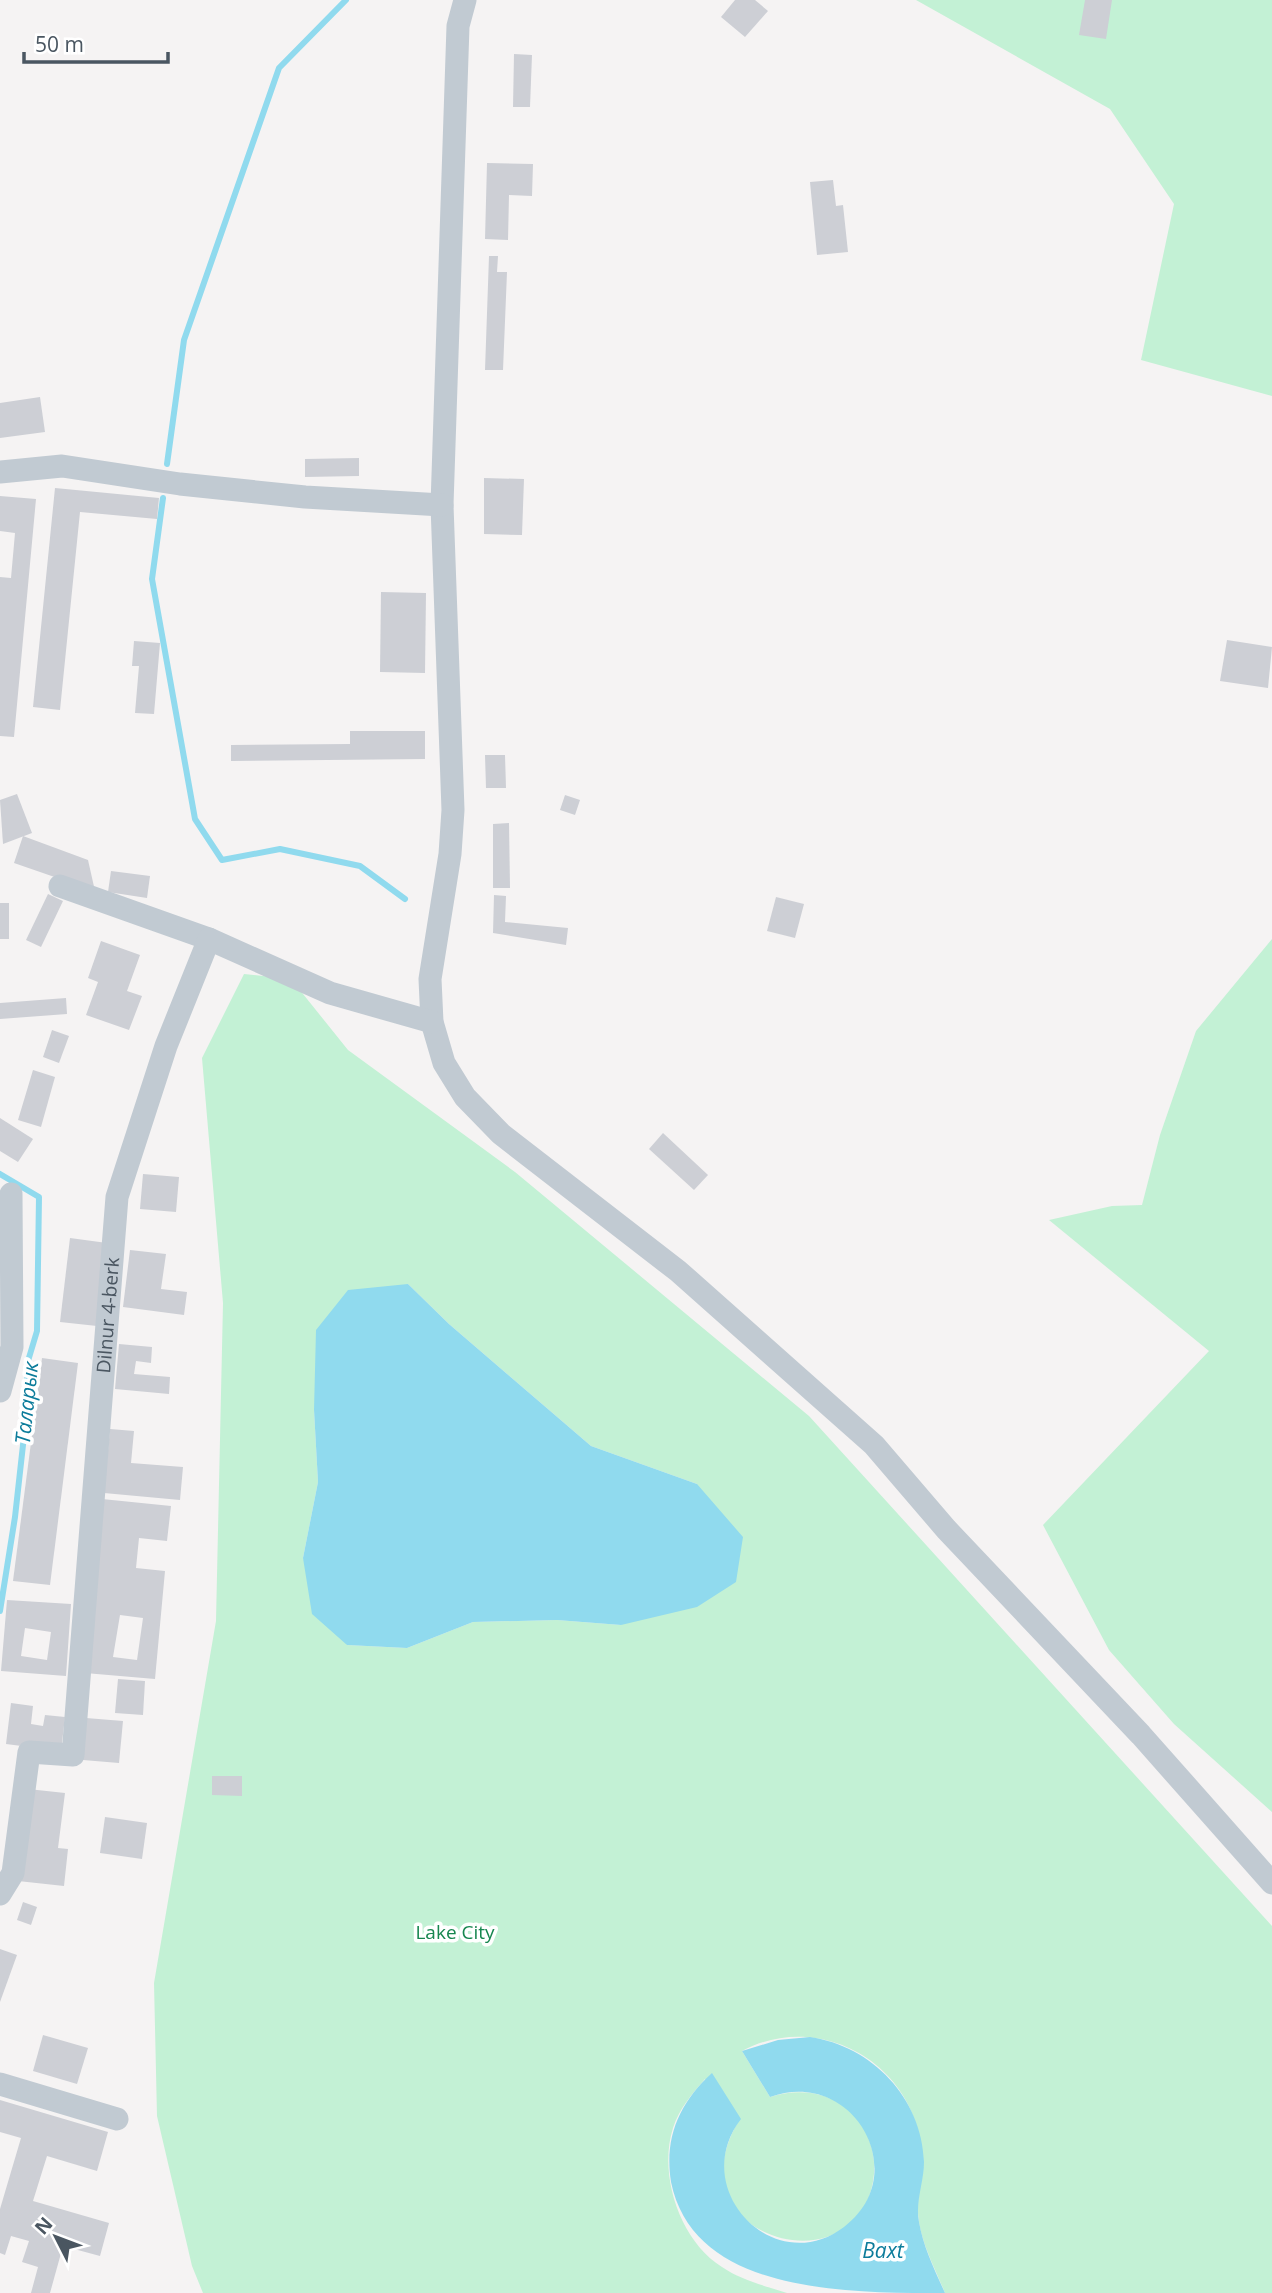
<svg xmlns="http://www.w3.org/2000/svg" width="1272" height="2293" viewBox="0 0 1272 2293" font-family="'Open Sans',sans-serif">
	<style>
		.green { fill: #c3f1d5; fill-rule: evenodd }
		.water { fill: #90daee }
		.lines { fill: none; stroke-linecap: round; stroke-linejoin: round }
		.stream { stroke: #90daee; stroke-width: 6 }
		.building { fill: #cdcfd5; fill-rule: evenodd }
		.minor { stroke: #c1cad2; stroke-width: 23 }
		.labels { text-anchor: middle; dominant-baseline: central; stroke-width: 7; stroke-linejoin: round; paint-order: stroke }
		.street-label { font-size: 19px; fill: #4a5661; stroke: #fff }
		.park-label { font-size: 19px; fill: #17864f; stroke: #fff }
		.water-label { font-size: 21px; font-style: italic; fill: #0c7c9b; stroke: #fff }
	</style>
	<rect width="100%" height="100%" fill="#f5f3f3"/>
	<g class="green">
		<path d="M916,0h356v396l-131,-36 33,-156 -64,-95z"/>
		<path d="M1272,939v873l-98,-88 -65,-74 -66,-125 166,-174 -160,-131 63,-14 30,-1 18,-70 36,-104z"/>
		<path d="M244,974l47,5 57,71 167,122 294,244 463,510v367h-327c-10,-25 -26,-54 -27,-81 -1,-33 10,-49 -1,-85 -21,-74 -106,-113 -175,-76l28,46c27,-9 58,-6 80,14 17,16 26,40 24,63 -11,118 -205,66 -136,-52l-33,-43c-13,15 -26,30 -32,49 -15,47 7,113 49,139 19,13 43,19 65,26h-584l-11,-27 -35,-150 -3,-133 62,-362 7,-318 -21,-245zM408,1284l41,40 142,122 106,38 -76,141 -64,-5 -84,2 -66,26 -60,-3 -44,-87 15,-76 -4,-72z"/>
	</g>
	<g class="water">
		<path d="M408,1284l41,40 142,122 106,38 46,53 -7,45 -39,25 -76,18 -64,-5 -84,2 -66,26 -60,-3 -35,-31 -9,-56 15,-76 -4,-72 2,-80 32,-40z"/>
		<path d="M810,2037c62,9 112,61 114,125 0,20 -9,40 -5,60 4,24 16,49 26,71 -103,0 -251,0 -274,-111 -7,-44 8,-79 41,-109l29,46c-54,70 33,161 103,108 70,-53 9,-160 -74,-130l-28,-46 36,-11z"/>
	</g>
	<g class="lines">
		<g class="stream">
			<path d="M167,464l17,-124 95,-272 67,-68"/>
			<path d="M163,498l-11,81 43,240 27,41 58,-11 80,17 45,33"/>
			<path d="M0,1174l39,23 -2,134 -9,30 -3,66 -10,90 -15,94"/>
		</g>
	</g>
	<g class="building">
		<path d="M735,0h20l13,11 -23,26 -24,-20z"/>
		<path d="M1085,0h27l-6,39 -27,-4z"/>
		<path d="M514,54l18,1 -2,52h-17z"/>
		<path d="M487,163l46,1 -1,32 -23,-1 -1,45 -23,-1z"/>
		<path d="M833,180l3,26 7,-1 5,47 -31,3 -7,-73z"/>
		<path d="M489,256h9l-1,16h10l-4,98h-18z"/>
		<path d="M40,397l5,35 -45,6v-35z"/>
		<path d="M359,458v18l-54,1v-18z"/>
		<path d="M484,478l40,1 -2,56 -38,-1z"/>
		<path d="M55,488l104,10 -2,21 -77,-7 -20,198 -27,-3z"/>
		<path d="M0,496l36,3 -22,238 -14,-1v-159l11,1 4,-45 -15,-2z"/>
		<path d="M381,592l45,1 -1,80 -45,-1z"/>
		<path d="M1227,640l45,7 -4,41 -48,-7z"/>
		<path d="M134,641l26,2 -6,71 -19,-1 4,-47h-7z"/>
		<path d="M350,731h75v28l-194,2v-16l119,-1z"/>
		<path d="M485,755h20l1,33h-20z"/>
		<path d="M17,794l15,39 -29,11 -3,-44z"/>
		<path d="M565,795l15,5 -5,15 -15,-5z"/>
		<path d="M509,823l1,65h-17v-64z"/>
		<path d="M23,836l65,24 7,31 -81,-28z"/>
		<path d="M111,871l39,5 -3,22 -39,-6z"/>
		<path d="M48,894l15,7 -22,46 -15,-7z"/>
		<path d="M494,895l12,1 -1,26 63,6 -2,17 -73,-12z"/>
		<path d="M776,897l28,7 -9,34 -28,-7z"/>
		<rect x="0" y="903" width="9" height="36"/>
		<path d="M101,941l39,14 -13,36 15,5 -13,34 -43,-15 12,-33 -10,-4z"/>
		<path d="M66,998l1,16 -67,5v-16z"/>
		<path d="M52,1030l17,6 -10,27 -16,-6z"/>
		<path d="M33,1070l22,7 -14,50 -23,-7z"/>
		<path d="M0,1118l33,21 -15,23 -18,-11z"/>
		<path d="M663,1133l45,42 -14,15 -45,-41z"/>
		<path d="M143,1174l36,3 -3,35 -36,-3z"/>
		<path d="M70,1238l37,5 -10,83 -37,-4z"/>
		<path d="M130,1250l36,4 -5,35 26,3 -3,23 -61,-8z"/>
		<path d="M119,1344l33,3 -1,16 -15,-2 -2,13 36,3 -1,17 -54,-5z"/>
		<path d="M42,1358l36,5 -28,222 -37,-4z"/>
		<path d="M110,1429l24,2 -3,32 52,4 -3,33 -76,-7z"/>
		<path d="M102,1499l69,7 -4,35 -28,-3 -3,30 29,3 -10,108 -70,-6zM120,1615l23,3 -6,42 -24,-3z"/>
		<path d="M7,1600l64,4 -5,72 -65,-5zM25,1628l26,4 -4,28 -26,-4z"/>
		<path d="M118,1679l27,2 -2,34 -28,-2z"/>
		<path d="M11,1703l22,3 -2,18 12,2 2,-11 20,2 -4,34 -55,-7z"/>
		<path d="M86,1718l37,3 -4,42 -36,-3z"/>
		<path d="M212,1776h30v20l-30,-1z"/>
		<path d="M28,1789l37,4 -7,55 10,1 -4,37 -46,-5z"/>
		<path d="M105,1817l42,6 -5,36 -42,-6z"/>
		<path d="M23,1902l14,5 -6,18 -14,-5z"/>
		<path d="M0,1949l17,6 -17,47z"/>
		<path d="M43,2035l45,13 -11,36 -44,-13z"/>
		<path d="M0,2100l108,32 -11,39 -50,-15 -14,45 76,22 -9,33 -37,-10 -13,47h-19l7,-26 -16,-5 7,-21 -18,-5 -6,19 -5,-2v-44l21,-71 -21,-6z"/>
	</g>
	<g class="lines">
		<g class="minor">
			<path d="M465,0l-7,26 -16,479 11,305 -3,44 -20,125 2,43 12,41 21,34 36,37 177,137 196,174 72,84 195,206 131,148"/>
			<path d="M0,472l62,-6 118,18 125,13 137,8"/>
			<path d="M60,886l149,53"/>
			<path d="M0,1391l12,-44 -1,-153"/>
			<path id="s1" d="M0,1894l13,-21 16,-121 44,3 44,-558 49,-151 43,-107 121,54 102,29"/>
			<path d="M0,2084l117,35"/>
		</g>
	</g>
	<g class="labels">
		<g class="street-label">
			<text stroke="none"><textPath href="#s1" startOffset="632">Dilnur 4-berk</textPath></text>
		</g>
		<g class="park-label">
			<text x="455" y="1932">Lake City</text>
		</g>
		<g class="water-label">
			<text transform="translate(26 1403) rotate(-84)">Таларык</text>
			<text x="883" y="2250">Baхt</text>
		</g>
	</g>
	<g transform="translate(56 2237) rotate(312)" stroke="#ffffff" stroke-width="5" paint-order="stroke">
	<path d="M0-5L12 26L0 18L-12 26Z" fill="#4a5661"/>
	<text y="-10" font-size="19" font-weight="bold" text-anchor="middle" fill="#4a5661">N</text>
	</g>
	<path d="M24 52v10h144v-10" fill="none" stroke="#4a5661" stroke-width="3.5"/>
	<text x="35" y="52" font-size="21" fill="#4a5661" stroke="#ffffff" stroke-width="5" paint-order="stroke">50 m</text>
</svg>
